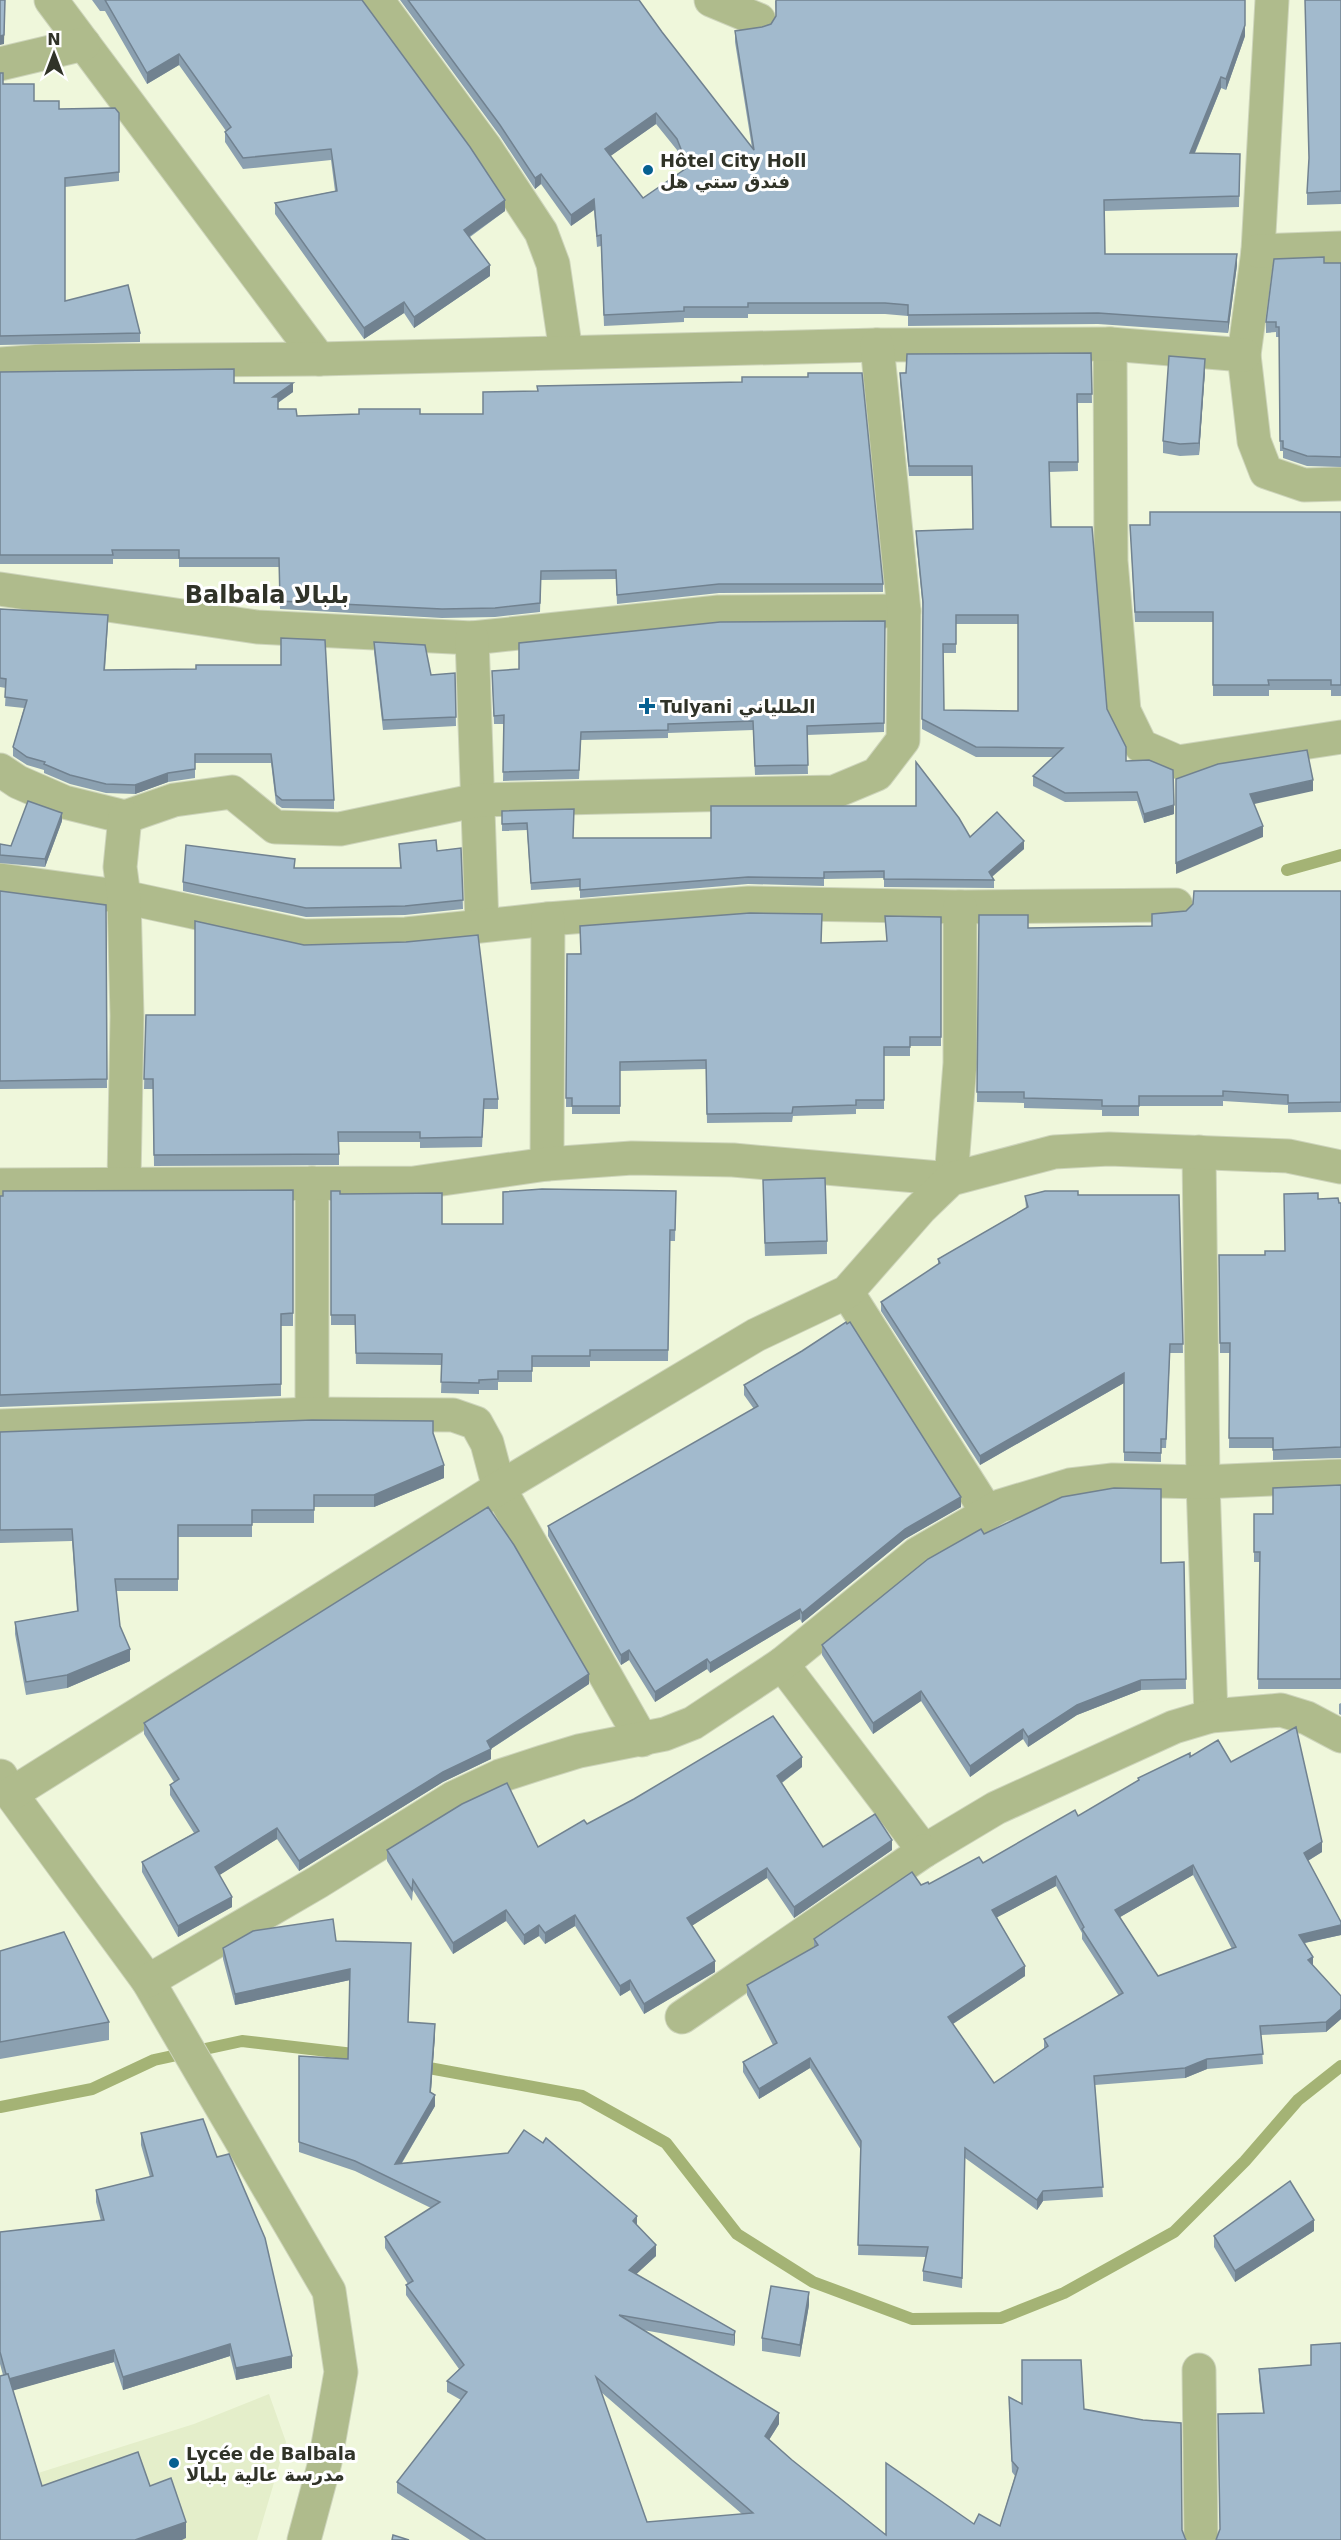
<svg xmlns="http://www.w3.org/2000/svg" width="1341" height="2540" viewBox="0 0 1341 2540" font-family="'DejaVu Sans','Noto Sans Arabic',sans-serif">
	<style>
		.built { fill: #e4eeca }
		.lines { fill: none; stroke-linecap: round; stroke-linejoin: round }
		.stream { stroke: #a4b375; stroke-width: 12 }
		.street-casing { stroke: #cdd4bb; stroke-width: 35 }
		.street { stroke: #afbb8c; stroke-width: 33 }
		.wall { fill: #8ba0b0; fill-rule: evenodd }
		.shaded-wall { fill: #718290 }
		.building { fill: #a2bacd; stroke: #718290; stroke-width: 1.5; fill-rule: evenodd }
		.poi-dot { fill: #066091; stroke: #fff; stroke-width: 2 }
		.labels { text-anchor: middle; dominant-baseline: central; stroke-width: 6; stroke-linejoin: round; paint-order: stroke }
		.poi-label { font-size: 18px; font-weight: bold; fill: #303328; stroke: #fff; text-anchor: start }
		.district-label { font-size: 24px; font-weight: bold; fill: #303328; stroke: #fff }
	</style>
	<rect width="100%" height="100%" fill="#eff7db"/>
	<path class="built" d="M269,2394l17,48 -29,98h-257v-55l194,-61z"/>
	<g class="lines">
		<g class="stream">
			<path d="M1287,870l54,-15"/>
			<path d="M418,2066l164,30 84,47 71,91 76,48 99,37 89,-1 63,-25 110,-61 71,-71 53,-61 43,-34"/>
			<path d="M0,2107l92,-18 62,-29 88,-19 120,14"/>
		</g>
		<defs>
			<g id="street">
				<path d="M51,0l268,359"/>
				<path d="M377,0l108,147 56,85 12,32 13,88"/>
				<path d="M711,0l48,20"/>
				<path d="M1272,0l-14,251 -14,104 10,86 12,31 38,13 37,-1"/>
				<path d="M0,64l84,-20"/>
				<path d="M1258,251l83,-3"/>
				<path d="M1110,344l1,217 13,150 17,35 37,16 163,-25"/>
				<path d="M0,364l43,-3 276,-2 558,-14 233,-1 134,11"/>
				<path d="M0,589l257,38 215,11 247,-26 185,-1"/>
				<path d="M472,638l10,287"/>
				<path d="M0,770l18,12 46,20 61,15 49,-17 58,-8 43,35 65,2 138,-29 356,-8 43,-18 26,-34 1,-129 -27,-266"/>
				<path d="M0,880l124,17 180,39 102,-2 142,-15 201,-16 211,4 216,-2"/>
				<path d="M1199,1152l4,330 8,234"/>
				<path d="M547,1164l1,-245"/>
				<path d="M124,1182l3,-166 -3,-119 -4,-30 5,-50"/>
				<path d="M312,1183v231"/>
				<path d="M0,1185l414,-2 133,-19 85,-6 101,2 218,19 9,-116v-156"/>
				<path d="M847,1292l140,220"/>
				<path d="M0,1426l312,-12 141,1 23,8 11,20 12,45 143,252"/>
				<path d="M782,1664l142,187 72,-43 178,-81 37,-11 70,-6 26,8 34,18"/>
				<path d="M1,1776l10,18 137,187 181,310 12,81 -16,90 -21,78"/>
				<path d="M11,1794l488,-306 257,-153 91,-43 73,-83 31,-30 103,-27 55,-3 179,7 53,11"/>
				<path d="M148,1981l170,-99 135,-84 47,-22 43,-14 36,-11 86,-17 28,-11 89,-59 135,-110 83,-48 70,-21 43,-5 90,2 138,-6"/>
				<path d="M682,2017l242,-166"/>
				<path d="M1199,2370l2,170"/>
			</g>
		</defs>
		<use href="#street" class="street-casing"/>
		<use href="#street" class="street"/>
	</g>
	<g class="wall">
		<path d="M92,0h270l143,211 -35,26 20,39 -76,52 -10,-15 -40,26 -89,-125v-11l60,-12 -4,-31 -88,9 -18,-27v-10l1,-1 -47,-66 -32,19 -42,-73h-5z"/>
		<path d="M400,0h239l23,32 90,116 -17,-106v-11l27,-4 9,-3 5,-7 -1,-16 470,35 -19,54 -5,-2 -26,65 45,1 -1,53 -135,4 1,43 132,11 -9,68 -130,-9 -190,2v-10l-23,-2h-137v4h-64v4l-80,4 -3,-80 -4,1 -3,-37 -23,16 -30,-42 -6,5 -35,-53zM656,124l21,26 8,19 -42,29 -33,-42z"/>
		<path d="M1341,0v204l-34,1v-12z"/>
		<path d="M0,73l3,11 31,17 25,8 60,4v68l-54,6v114l75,32v9l-140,3z"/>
		<path d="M1324,263h17v204l-34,-1 -24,-8v-7h-3l-1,-114h-3v-5l-10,1v-11z"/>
		<path d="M1091,353l1,50h-15l1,68 -29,1 2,55 56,182 19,52 48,53 -30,9 -7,-22 -72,1 -32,-16v-10l20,-19h-77l-54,-28 1,-119 -7,-70v-9l57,-2 -1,-53h-63l-9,-94v-9zM956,624h62v87l-74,-1 -1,-57h13z"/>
		<path d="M1205,371l-6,84 -19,1 -17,-3v-12z"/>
		<path d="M0,372l234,11 59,9 -15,11v6l19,7 123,-2 463,170v8l-164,1 -102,11 -1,-25 -75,1 -1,32 -45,5 -53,1 -162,-9 -1,-42h-100v-8h-66v5h-113z"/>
		<path d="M1341,512v184h-10v-6h-62v6h-56v-74h-78l-5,-97h20z"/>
		<path d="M0,609l108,15 -3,46 91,-1 138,131v9l-52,-1 -6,-4 -5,-41h-76v15l-27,4 -33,12 -29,-1 -36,-9 -26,-11v-3l-17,-5 -14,-9v-9l11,-39 -19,-2 1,-18 -6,-1z"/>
		<path d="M885,621l-1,111 -77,3 1,39 -53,1 -2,-45 -85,3v5l-87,2 -2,39 -76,2 1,-57h-10l-2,-53 27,-2z"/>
		<path d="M374,642l57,33 24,-2 1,53 -73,4 -9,-78z"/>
		<path d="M502,811l71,27 397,-1 54,12 -32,28 2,3v8l-110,-1v-9l-60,1v7l-76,-2 -168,14v-11l-49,3 -4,-60 -25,1z"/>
		<path d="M62,821l-17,46 -45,-4v-19l11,2z"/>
		<path d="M399,844l38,7 24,-3 2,61 -58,6 -99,2 -123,-26v-9l112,-14h105z"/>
		<path d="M0,891l106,14 1,183 -107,1z"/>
		<path d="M1341,891v221l-53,1v-8l-65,-4v5h-84v10h-37v-6l-78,-2v-5l-47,-1 2,-187 49,13 124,-2 34,-15z"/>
		<path d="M941,917v129h-31v10h-26v53h-28v5l-63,2 -1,6 -85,1 -1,-54 -86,2v43h-48v-7h-6l1,-153 319,-13z"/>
		<path d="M146,1015l352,84v10h-14l-2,38 -62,1v-6h-81v23l-185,1 -1,-77h-9z"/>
		<path d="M293,1190v136h-12v70l-281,11v-211z"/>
		<path d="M331,1191l111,33h61l173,-33 -1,50h-5l-2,120h-78v6h-58v15h-34v8h-19v4l-38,-1 1,-28 -86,-1 -1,-39h-24z"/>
		<path d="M763,1193l64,48v13l-62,2z"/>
		<path d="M1078,1195h101l4,158h-13l-4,95h-5v14l-37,-1v-78l-144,82 -99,-154v-9l57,-37v-6l88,-51 -1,-12z"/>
		<path d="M1318,1199l23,4v255l-68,2v-12h-44l1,-95h-10l-1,-98h46l20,-4z"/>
		<path d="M744,1385l217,122 -56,32 -103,84 -2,-4 -90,54 -3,-4 -52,33 -26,-42 -8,5 -73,-129v-10l206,-117 -10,-14z"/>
		<path d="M0,1432l433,1 11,45 -70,29h-60v16h-62v14h-74v54h-62l4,35 10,35 -63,27 -41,7 -11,-61v-12l62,-11 -5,-70 -72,2z"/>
		<path d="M1341,1485v204h-83l2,-127h-6v-48h19z"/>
		<path d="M984,1534l177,29 23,-1 2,127 -45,1 -64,25 -49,32 -5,-8 -53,38 -49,-76 -48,33 -51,-79v-10z"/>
		<path d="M589,1684l-98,65v10l-48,23 -144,89 -22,-32 -58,36 13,32 -54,30 -36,-65v-10l52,-29 -24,-38v-10l4,-3 -30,-48v-11z"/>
		<path d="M1341,1703v12l-2,-1v-10z"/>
		<path d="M1190,1757l41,5 91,90 -14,9 33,61v13l-36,8 8,23 28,30v23l-15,13 -65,3 2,29 -56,5 -22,9 -90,7 8,112 -60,4 -6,9 -72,-52 -3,130 -39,-7v-10l3,-14 -68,-2 3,-105 -51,-82 -51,31 -16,-27v-10l30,-17 -26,-50v-10l67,-38v-8l107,-54 8,-1 54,-21 95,-47 60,-35v-3zM1193,1875l39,74 -74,27 -38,-59zM1056,1886l26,47v6l37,57 -75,43v10l-50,34 -41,-59 72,-48 -28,-59z"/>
		<path d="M802,1767l-20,16 41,64 69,3 -98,68 -27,-40 -76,48 24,46 -71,42 -14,-24 -10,6 -45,-70 -30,18 -6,-8 -15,9 -18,-24 -53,33 -40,-64 -1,11 -25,-40v-11l151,-3 49,-23z"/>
		<path d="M336,1941l75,12 -3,69 27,13 -4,57 4,14 -33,57 235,62 19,31 -20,18 99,57v11l-1,4 -91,-16 136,94 -10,16 23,20 94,75 88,-11 26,2 15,-50 -3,-4 -3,-64 13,-4 62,5 98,121 3,8 1,2h-716l-73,-47v-11l64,-82 -14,-8v-11l12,-12 -53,-74v-10l2,-1 -23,-36v-11l46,-29 -76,-37 -56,-19v-96l49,3 2,-79 -115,25 -12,-46v-11zM601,2392l90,78 51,44 -95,8z"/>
		<path d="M0,1951l109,71v18l-109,19z"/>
		<path d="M141,2133l151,235 -56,12 -6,-24 -107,34 -9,-28 -101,28 29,96h108l36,52 -186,2 3,-165 -3,-11v-132l101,-11 -5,-19v-12l54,-13 -9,-32z"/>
		<path d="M1314,2231l-79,51 -21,-35v-11z"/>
		<path d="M809,2305l-9,52 -38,-6v-13z"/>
		<path d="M1311,2365l-94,174 46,-126 -4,-33v-11z"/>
	</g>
	<g class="shaded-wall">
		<path d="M5,0l-1,44 -4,1v-9z"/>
		<path d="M1245,25v11l-19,54v-11z"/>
		<path d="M179,54v11l-32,19v-11z"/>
		<path d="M1221,77v11l-31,76v-11z"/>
		<path d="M656,113v11l-51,36v-11z"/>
		<path d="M541,174v10l-6,5v-11z"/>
		<path d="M594,199v11l-23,16v-11z"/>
		<path d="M505,200v11l-41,29v-10z"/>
		<path d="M1237,254v11l-9,68v-11z"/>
		<path d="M490,265v11l-76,52v-11z"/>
		<path d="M404,302v11l-40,26v-11z"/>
		<path d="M1205,359v12l-6,84v-12z"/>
		<path d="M293,383v9l-20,14v-9z"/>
		<path d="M168,773v9l-33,12v-9z"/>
		<path d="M1313,780v11l-63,14v-11z"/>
		<path d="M1174,805v9l-30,9v-9z"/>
		<path d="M62,813v8l-17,46v-8z"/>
		<path d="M1263,826v11l-87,37v-11z"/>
		<path d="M1024,841v8l-35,30v-7z"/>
		<path d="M1124,1373v10l-144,82v-9z"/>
		<path d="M444,1465v13l-70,29v-12z"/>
		<path d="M961,1497v10l-56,32 -103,84v-10l103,-84z"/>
		<path d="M800,1609v10l-90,54v-10z"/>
		<path d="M130,1649v12l-63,27v-13z"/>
		<path d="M629,1650v10l-8,5v-10z"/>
		<path d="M707,1659v10l-52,33v-10z"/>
		<path d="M589,1674v10l-100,66 2,-1v10l-48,23 -144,89v-10l188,-120z"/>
		<path d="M1141,1680v10l-64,25 -49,32v-10l49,-32z"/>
		<path d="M921,1691v10l-48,33v-11z"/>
		<path d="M1023,1729v10l-53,38v-11z"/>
		<path d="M802,1757v10l-25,19v-10z"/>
		<path d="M277,1828v11l-62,39v-11z"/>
		<path d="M892,1840v10l-98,68v-11z"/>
		<path d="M1322,1842v10l-18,11v-10z"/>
		<path d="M1193,1865v10l-78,45v-10z"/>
		<path d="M767,1868v10l-80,51v-11z"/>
		<path d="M1056,1876v10l-64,34v-10z"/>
		<path d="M232,1897v10l-54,30v-11z"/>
		<path d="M506,1910v11l-53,33v-11z"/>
		<path d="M575,1915v11l-30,18v-11z"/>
		<path d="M539,1925v11l-15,9v-10z"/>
		<path d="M1341,1925v10l-42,9v-9z"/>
		<path d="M1313,1957v10l-5,-7z"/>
		<path d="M715,1961v11l-71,42v-10z"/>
		<path d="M1025,1966v10l-77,51v-10z"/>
		<path d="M350,1969v11l-115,25v-11z"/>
		<path d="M630,1980v10l-10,6v-10z"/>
		<path d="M1341,2009v10l-15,13v-10z"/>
		<path d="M435,2024v11l-5,68v-11z"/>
		<path d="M810,2058v10l-51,31v-10z"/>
		<path d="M1207,2059v10l-22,9v-10z"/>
		<path d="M435,2095v11l-40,68v-10z"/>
		<path d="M1043,2191v10l-6,9v-10z"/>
		<path d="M637,2216v11l-4,-6z"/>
		<path d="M1314,2220v11l-79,51v-11z"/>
		<path d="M656,2245v11l-27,25v-11z"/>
		<path d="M809,2292v13l-9,52v-12z"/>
		<path d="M735,2331v11l-1,4v-11z"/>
		<path d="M230,2344v12l-107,34v-13z"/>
		<path d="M114,2350v12l-106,30v-13z"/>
		<path d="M292,2356v12l-56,12v-12z"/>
		<path d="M779,2413v11l-14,22v-10z"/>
		<path d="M186,2522v16l-4,2h-47z"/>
	</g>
	<g class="building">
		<path d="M0,0h5l-1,35 -4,1z"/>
		<path d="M105,0h257l108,147 35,53 -41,30 26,35 -76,52 -10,-15 -40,26 -89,-125 62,-12 -6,-42 -88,9 -18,-26 6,-5 -52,-73 -32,19z"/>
		<path d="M408,0h231l23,32 92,118 -19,-119 27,-4 9,-3 5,-8v-16h469v25l-19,54 -5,-2 -31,76 50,1 -1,42 -135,4 1,54h132l-9,68 -130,-9 -190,2v-10l-23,-2h-137v4h-64v4l-80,4 -3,-80 -4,1 -3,-37 -23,16 -30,-41 -6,4 -35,-53zM656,113l21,26 11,28 -45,31 -38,-49z"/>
		<path d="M1305,0h36v191l-34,2 2,-35z"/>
		<path d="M0,73h3v11h31v17h25v8l56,-1 4,5v59l-54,6v123l63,-16 12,48 -140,3z"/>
		<path d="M1324,257v6h17v194l-34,-1 -24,-8v-7h-3l-1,-114h-3v-5h-10l8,-63z"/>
		<path d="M1091,353l1,41h-15l1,68h-29l2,65h41l15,182 19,38v14l23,-1 24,10 1,35 -30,9 -7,-22 -72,1 -32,-17 30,-28 -87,-1 -54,-28 1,-117 -7,-71 57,-2 -1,-63h-63l-9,-93h6l1,-19zM956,615h62v96l-74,-1 -1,-66h13z"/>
		<path d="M1169,356l36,3 -6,84 -19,1 -17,-3z"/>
		<path d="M234,369v14h59l-20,14h5v12h18l1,7 62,-2v-5h61v5h63v-22l55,-1 -1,-5 205,-4v-5h66v-4h54l21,211h-164l-102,11 -1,-25 -75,1 -1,32 -45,5 -53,1 -162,-8 -1,-43h-100v-8h-67l1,5h-113v-183z"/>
		<path d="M1150,512h191v173h-10v-5h-63l1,5h-56v-73h-78l-5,-87h20z"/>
		<path d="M0,609l108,6 -4,55 92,-1v-4h85v-27l44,2 9,160h-52l-6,-5 -5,-41h-76v15l-27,4 -33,12 -29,-1 -36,-9 -26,-11 1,-2 -18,-5 -14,-10 14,-47 -22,-3 1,-18 -6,-1z"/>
		<path d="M885,621l-1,102 -77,3 1,39 -53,1 -2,-45 -85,3v6l-87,2 -2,38 -76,2 1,-57 -10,1 -2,-45 27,-2v-26l201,-21z"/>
		<path d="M374,642l51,3 6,30 24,-2 1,44 -73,3z"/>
		<path d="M1307,750l6,30 -63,14 13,32 -87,37v-84l42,-15z"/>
		<path d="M916,762l43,56 11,19 27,-25 27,29 -35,31 5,8 -110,-1v-8l-60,1v6l-76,-1 -168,13v-11l-49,4 -4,-60 -25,1v-13l72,-2 -1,29h138v-32h205z"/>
		<path d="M28,801l34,12 -17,46 -45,-4v-11l11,2z"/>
		<path d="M436,840l1,11 24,-3 2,52 -58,6 -99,2 -123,-26 3,-37 109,14 -1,9h107l-2,-24z"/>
		<path d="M0,891l106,14 1,174 -107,2z"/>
		<path d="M1194,891h147v211l-53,1v-8l-65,-4v5h-84v10h-37v-6l-78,-2v-6h-47l2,-177h49v13l124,-2v-12l34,-3 7,-7z"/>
		<path d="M750,913l72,1 -1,29 66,-2 -2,-25 56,1v120h-31v10h-26v53h-28v5l-63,2 -1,6 -85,1 -1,-54 -86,2v44h-48v-8h-6l1,-144h14l-1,-28z"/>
		<path d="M195,921l109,24 102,-3 72,-7 20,164h-14l-2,38 -62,1v-6h-82l1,22 -185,1 -1,-76h-9l2,-64h49z"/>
		<path d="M825,1178l2,63 -62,2 -2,-63z"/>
		<path d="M542,1189l134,2 -1,39h-5l-2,120h-78v6h-58v15h-34v8l-19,1v3l-38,-1 1,-28 -86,-1 -1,-38h-24v-124h9v3l102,-1v31h61v-32z"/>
		<path d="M293,1190v123l-12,1v70l-281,11v-199h3v-5z"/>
		<path d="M1045,1191h33v4h101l4,149h-13l-4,95h-5v14l-37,-1v-79l-144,83 -99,-154 59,-39 -2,-4 90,-52 -3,-11z"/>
		<path d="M1318,1193v6l20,-1 1,5h2v244l-68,3v-12h-44l1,-95h-10l-1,-88h46v-4h20l-1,-57z"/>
		<path d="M846,1322l1,2 3,-2 111,175 -56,32 -103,84 -2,-4 -90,54 -3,-4 -52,33 -26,-42 -8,5 -73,-129 210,-120 -14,-21 58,-34z"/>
		<path d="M312,1420l121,1v12l11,32 -70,30h-60v15h-62v15h-74v54h-63l5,47 10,23 -63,26 -41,7 -11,-60 63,-11 -6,-82 -72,1v-98z"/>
		<path d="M1341,1485v194h-83l2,-127h-6v-38h19v-26z"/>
		<path d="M1114,1488l47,1v74l23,-1 2,117 -45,1 -64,25 -49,32 -5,-8 -53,37 -49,-75 -48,32 -51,-78 106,-86 53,-30 3,5 78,-37z"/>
		<path d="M488,1507l26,38 75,129 -102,67 4,8 -48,23 -144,89 -22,-33 -62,39 17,30 -54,29 -36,-64 57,-31 -29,-46 9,-6 -35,-56z"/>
		<path d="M773,1716l29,41 -25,19 46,71 52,-33 17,26 -98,67 -27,-39 -80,50 28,43 -71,43 -14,-24 -10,6 -45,-71 -30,18 -6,-8 -15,10 -18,-25 -53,33 -40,-63 -1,10 -25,-40 75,-46 45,-21 31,64 46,-27 3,4 47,-25z"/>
		<path d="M1296,1727l26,115 -18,11 37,69v3l-42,10 14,22 -5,3 33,36v13l-15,13 -66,4 3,28 -56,5 -22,9 -91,8 9,111 -60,4 -6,9 -72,-52 -3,130 -39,-7 5,-24 -70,-2 3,-104 -51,-83 -51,31 -16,-27 34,-19 -30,-58 71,-40 -4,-6 98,-67 9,13 7,-3 1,2 50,-27 4,6 92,-53 3,6 61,-36 -1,-2 52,-25v4l28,-17 13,22zM1193,1865l43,82 -78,29 -43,-66zM1056,1876l28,51 -2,2 41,64 -79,46 4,7 -54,37 -46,-66 77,-51 -33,-56z"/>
		<path d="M333,1919l3,22 75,2 -3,79 27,2 -5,68 5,3 -40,69 113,-11 16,-23 19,13 3,-5 91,78 -4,5 23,24 -27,25 106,61 -1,4 -115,-20 160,98 -14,23 27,24 94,75v-72l88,61 5,-10 21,12 18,-58 -6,-7 -3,-64 13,7v-44h59l3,49 59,11 38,3 1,107 3,8 1,2h-700l-89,-58 70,-90 -20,-11 17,-16 -58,-80 7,-4 -28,-44 55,-35 -85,-41 -56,-19v-86l49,3 2,-90 -115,25 -12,-46 30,-17zM596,2377l157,136 -106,9z"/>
		<path d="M64,1932l45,90 -109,20v-91z"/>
		<path d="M203,2119l14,38 12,-3 36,84 27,118 -56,12 -6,-24 -107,33 -9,-27 -105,29 -1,-5h-2l-6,-22v-120l104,-12 -8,-30 57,-14 -12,-43z"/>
		<path d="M1290,2181l24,39 -79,51 -21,-35z"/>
		<path d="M771,2286l38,6 -9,53 -38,-7z"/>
		<path d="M1341,2343v197h-125l4,-11 -2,-115 46,-1 -5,-44 52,-4v-20z"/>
		<path d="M8,2374l34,112 96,-34 12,34 21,-8 15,44 -51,18h-135v-164z"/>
		<path d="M393,2535l16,5h-17z"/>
	</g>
	<g class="poi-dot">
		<circle cx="648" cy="170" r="6"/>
		<path d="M644 697h6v6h6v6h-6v6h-6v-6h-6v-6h6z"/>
		<circle cx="174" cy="2463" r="6"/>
	</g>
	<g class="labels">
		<g class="poi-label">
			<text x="660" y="160">Hôtel City Holl<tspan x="660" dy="21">فندق ستي هل</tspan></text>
			<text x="660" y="706">Tulyani الطلياني</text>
			<text x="186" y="2453">Lycée de Balbala<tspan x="186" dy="21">مدرسة عالية بلبالا</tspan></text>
		</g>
		<g class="district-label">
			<text x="267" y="595">Balbala بلبالا</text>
		</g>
	</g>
	<g transform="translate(54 54)" stroke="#ffffff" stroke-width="4.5" paint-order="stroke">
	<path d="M0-4.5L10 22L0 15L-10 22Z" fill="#303328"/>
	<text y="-9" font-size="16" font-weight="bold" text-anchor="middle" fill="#303328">N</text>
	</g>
</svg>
